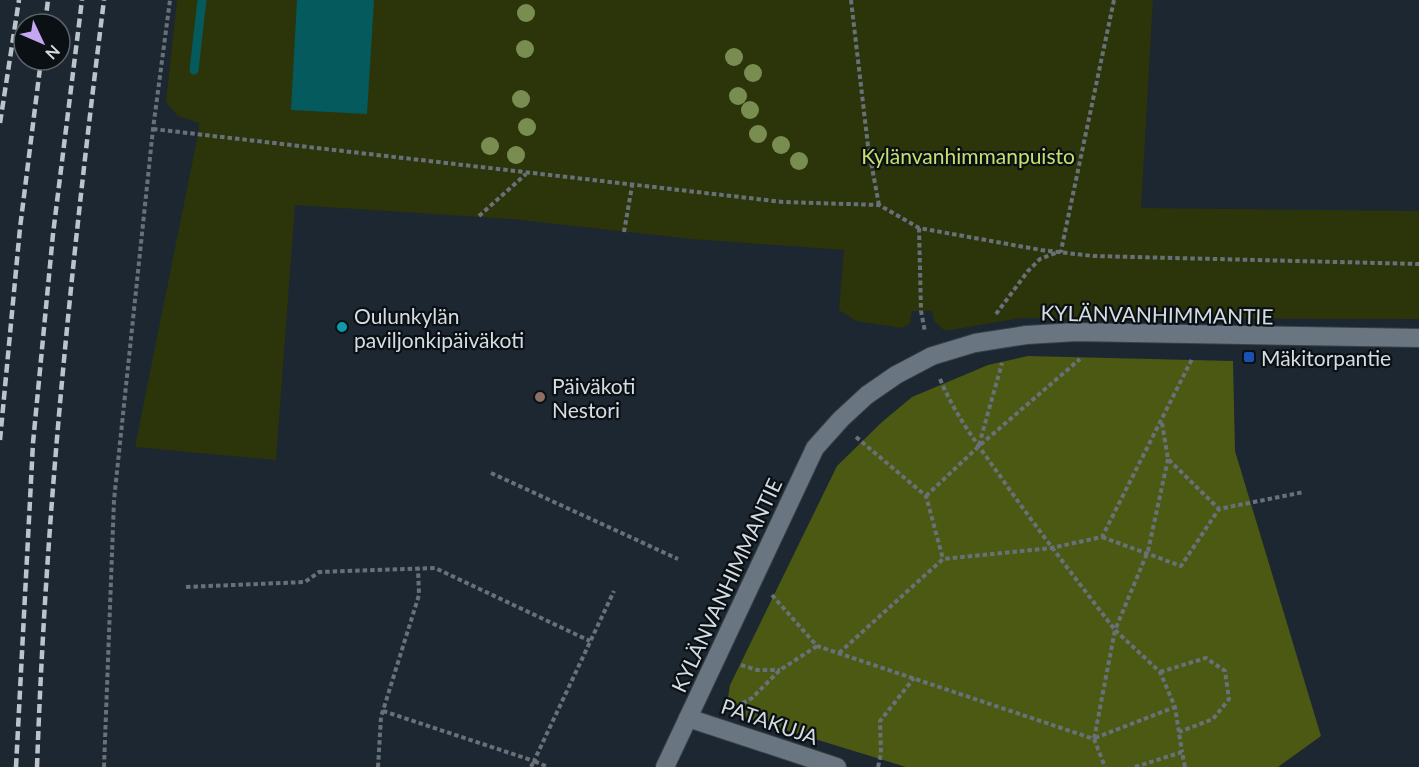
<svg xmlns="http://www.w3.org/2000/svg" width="1419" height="767" viewBox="0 0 1419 767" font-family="Lato,sans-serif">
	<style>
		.green { fill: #2c340a }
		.forest { fill: #4b5912 }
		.water { fill: #055a5e }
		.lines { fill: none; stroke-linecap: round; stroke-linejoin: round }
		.stream { stroke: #055a5e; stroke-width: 9 }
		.minor-casing { stroke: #384149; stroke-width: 20 }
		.path { stroke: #68717a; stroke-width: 4; stroke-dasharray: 4.5 3; stroke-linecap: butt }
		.minor { stroke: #697681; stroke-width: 18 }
		.rail { stroke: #bbc4ca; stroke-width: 4.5; stroke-dasharray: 9 4.5; stroke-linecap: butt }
		.tree { fill: #7a8d50 }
		.culture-dot { fill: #0f9aa8; stroke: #0b1014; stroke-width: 2 }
		.transit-dot { fill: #1a4fb4; stroke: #0b1014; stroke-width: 2 }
		.education-dot { fill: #8d6e63; stroke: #0b1014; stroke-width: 2 }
		.labels { text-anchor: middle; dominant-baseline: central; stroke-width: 4.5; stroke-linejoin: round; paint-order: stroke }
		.park-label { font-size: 21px; fill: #c6e06a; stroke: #0b1014 }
		.street-label { font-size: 21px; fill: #d5dde3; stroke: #0b1014 }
		.poi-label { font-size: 21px; fill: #d5dde3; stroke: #0b1014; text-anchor: start }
	</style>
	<rect width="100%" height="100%" fill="#1c2731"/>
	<path class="green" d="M177,0h976l-12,208 278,3v108l-398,-1 -76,13 -11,-10 -2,-10h-20l-2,12 -8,5 -46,-7 -17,-11 5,-60 -153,-11 -180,-20 -216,-14 -19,255 -141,-13 64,-318v-6l-21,-7 -12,-14z"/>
	<path class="forest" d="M1028,356l205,5 2,90 86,285 -43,31h-372l-166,-51 -12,-18 2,-13 107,-219 45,-44 30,-25 76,-32z"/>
	<path class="water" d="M297,0h77l-7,114 -76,-4z"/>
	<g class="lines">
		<path class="stream" d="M194,70l8,-70"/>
		<defs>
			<g id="minor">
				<path d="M688,718l149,49"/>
				<path d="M665,767l150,-319 26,-29 26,-24 29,-20 36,-19 43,-13 51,-8 51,-3 342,6"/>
			</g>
		</defs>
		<use href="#minor" class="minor-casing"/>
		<g class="path">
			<path d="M851,0l17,146 11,59"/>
			<path d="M153,129l630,73 96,3 40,23 122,22 52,6 326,8"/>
			<path d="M479,216l47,-42"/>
			<path d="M919,228l2,83 4,21"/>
			<path d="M624,232l8,-46"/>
			<path d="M996,314l32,-43 12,-12 21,-8 53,-251"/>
			<path d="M940,379c15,36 38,66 60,97 37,53 76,103 115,154l-21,109"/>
			<path d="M1162,423l6,36 51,50 85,-17"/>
			<path d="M856,437l70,59 17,63"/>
			<path d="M979,445l23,-82"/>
			<path d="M1168,459l-20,92 -33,79 45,42 15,35 7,45"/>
			<path d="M491,473l187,86"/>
			<path d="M926,496l53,-50 101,-87"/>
			<path d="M1102,537l79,29 38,-57"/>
			<path d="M186,587l119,-5 14,-10 116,-4 155,73"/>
			<path d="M772,595l45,51 277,93 11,28"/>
			<path d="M839,653l104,-94 108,-11 51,-11 90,-178"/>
			<path d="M741,665l16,5h23"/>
			<path d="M1160,672l46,-14 19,13 4,28 -16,20 -34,13"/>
			<path d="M736,707l16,-9 28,-28 37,-24"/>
			<path d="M383,711l151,50 80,-170"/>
			<path d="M1095,738l80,-31"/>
			<path d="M104,767l10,-267 39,-371 17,-129"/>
			<path d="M378,767l3,-50 38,-122 -1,-27"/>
			<path d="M531,767l3,-6 14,6"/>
			<path d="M878,767l3,-13 -1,-33 34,-43"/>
			<path d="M1135,767l47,-15 3,15"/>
		</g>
		<use href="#minor" class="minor"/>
		<g class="rail">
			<path d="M45,24l3,-24"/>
			<path d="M0,123l19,-123"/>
			<path d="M0,440l20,-212 21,-168"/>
			<path d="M16,767l17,-324 20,-209 29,-234"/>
			<path d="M37,767c9,-258 35,-511 67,-767"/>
		</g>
	</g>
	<g class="tree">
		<circle cx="526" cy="13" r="9"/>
		<circle cx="525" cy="49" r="9"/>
		<circle cx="734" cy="57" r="9"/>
		<circle cx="753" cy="73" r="9"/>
		<circle cx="738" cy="96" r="9"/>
		<circle cx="521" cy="99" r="9"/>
		<circle cx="750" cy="110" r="9"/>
		<circle cx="527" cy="127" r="9"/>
		<circle cx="758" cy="134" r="9"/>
		<circle cx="781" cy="145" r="9"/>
		<circle cx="490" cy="146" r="9"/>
		<circle cx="516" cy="155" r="9"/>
		<circle cx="799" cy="161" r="9"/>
	</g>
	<circle class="culture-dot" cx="342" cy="327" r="6"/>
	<rect class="transit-dot" x="1243" y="351" width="12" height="12" rx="3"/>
	<circle class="education-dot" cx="540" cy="397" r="6"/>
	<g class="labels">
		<g class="park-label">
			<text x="968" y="155">Kylänvanhimmanpuisto</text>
		</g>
		<g class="street-label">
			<text transform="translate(1157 314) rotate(1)">KYLÄNVANHIMMANTIE</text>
			<text transform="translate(726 585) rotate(-65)">KYLÄNVANHIMMANTIE</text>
			<text transform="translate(770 721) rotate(19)">PATAKUJA</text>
		</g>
		<g class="poi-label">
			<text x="354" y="315">Oulunkylän<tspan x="354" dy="24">paviljonkipäiväkoti</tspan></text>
			<text x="1261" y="357">Mäkitorpantie</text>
			<text x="552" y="385">Päiväkoti<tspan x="552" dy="24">Nestori</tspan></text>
		</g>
	</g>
	<g transform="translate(42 42) rotate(134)"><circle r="28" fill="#0b1014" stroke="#5c6267" stroke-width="1.5"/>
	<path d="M0-4.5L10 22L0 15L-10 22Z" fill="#c5a6f0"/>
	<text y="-9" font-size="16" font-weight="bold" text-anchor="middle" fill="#d5dde3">N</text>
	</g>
</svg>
